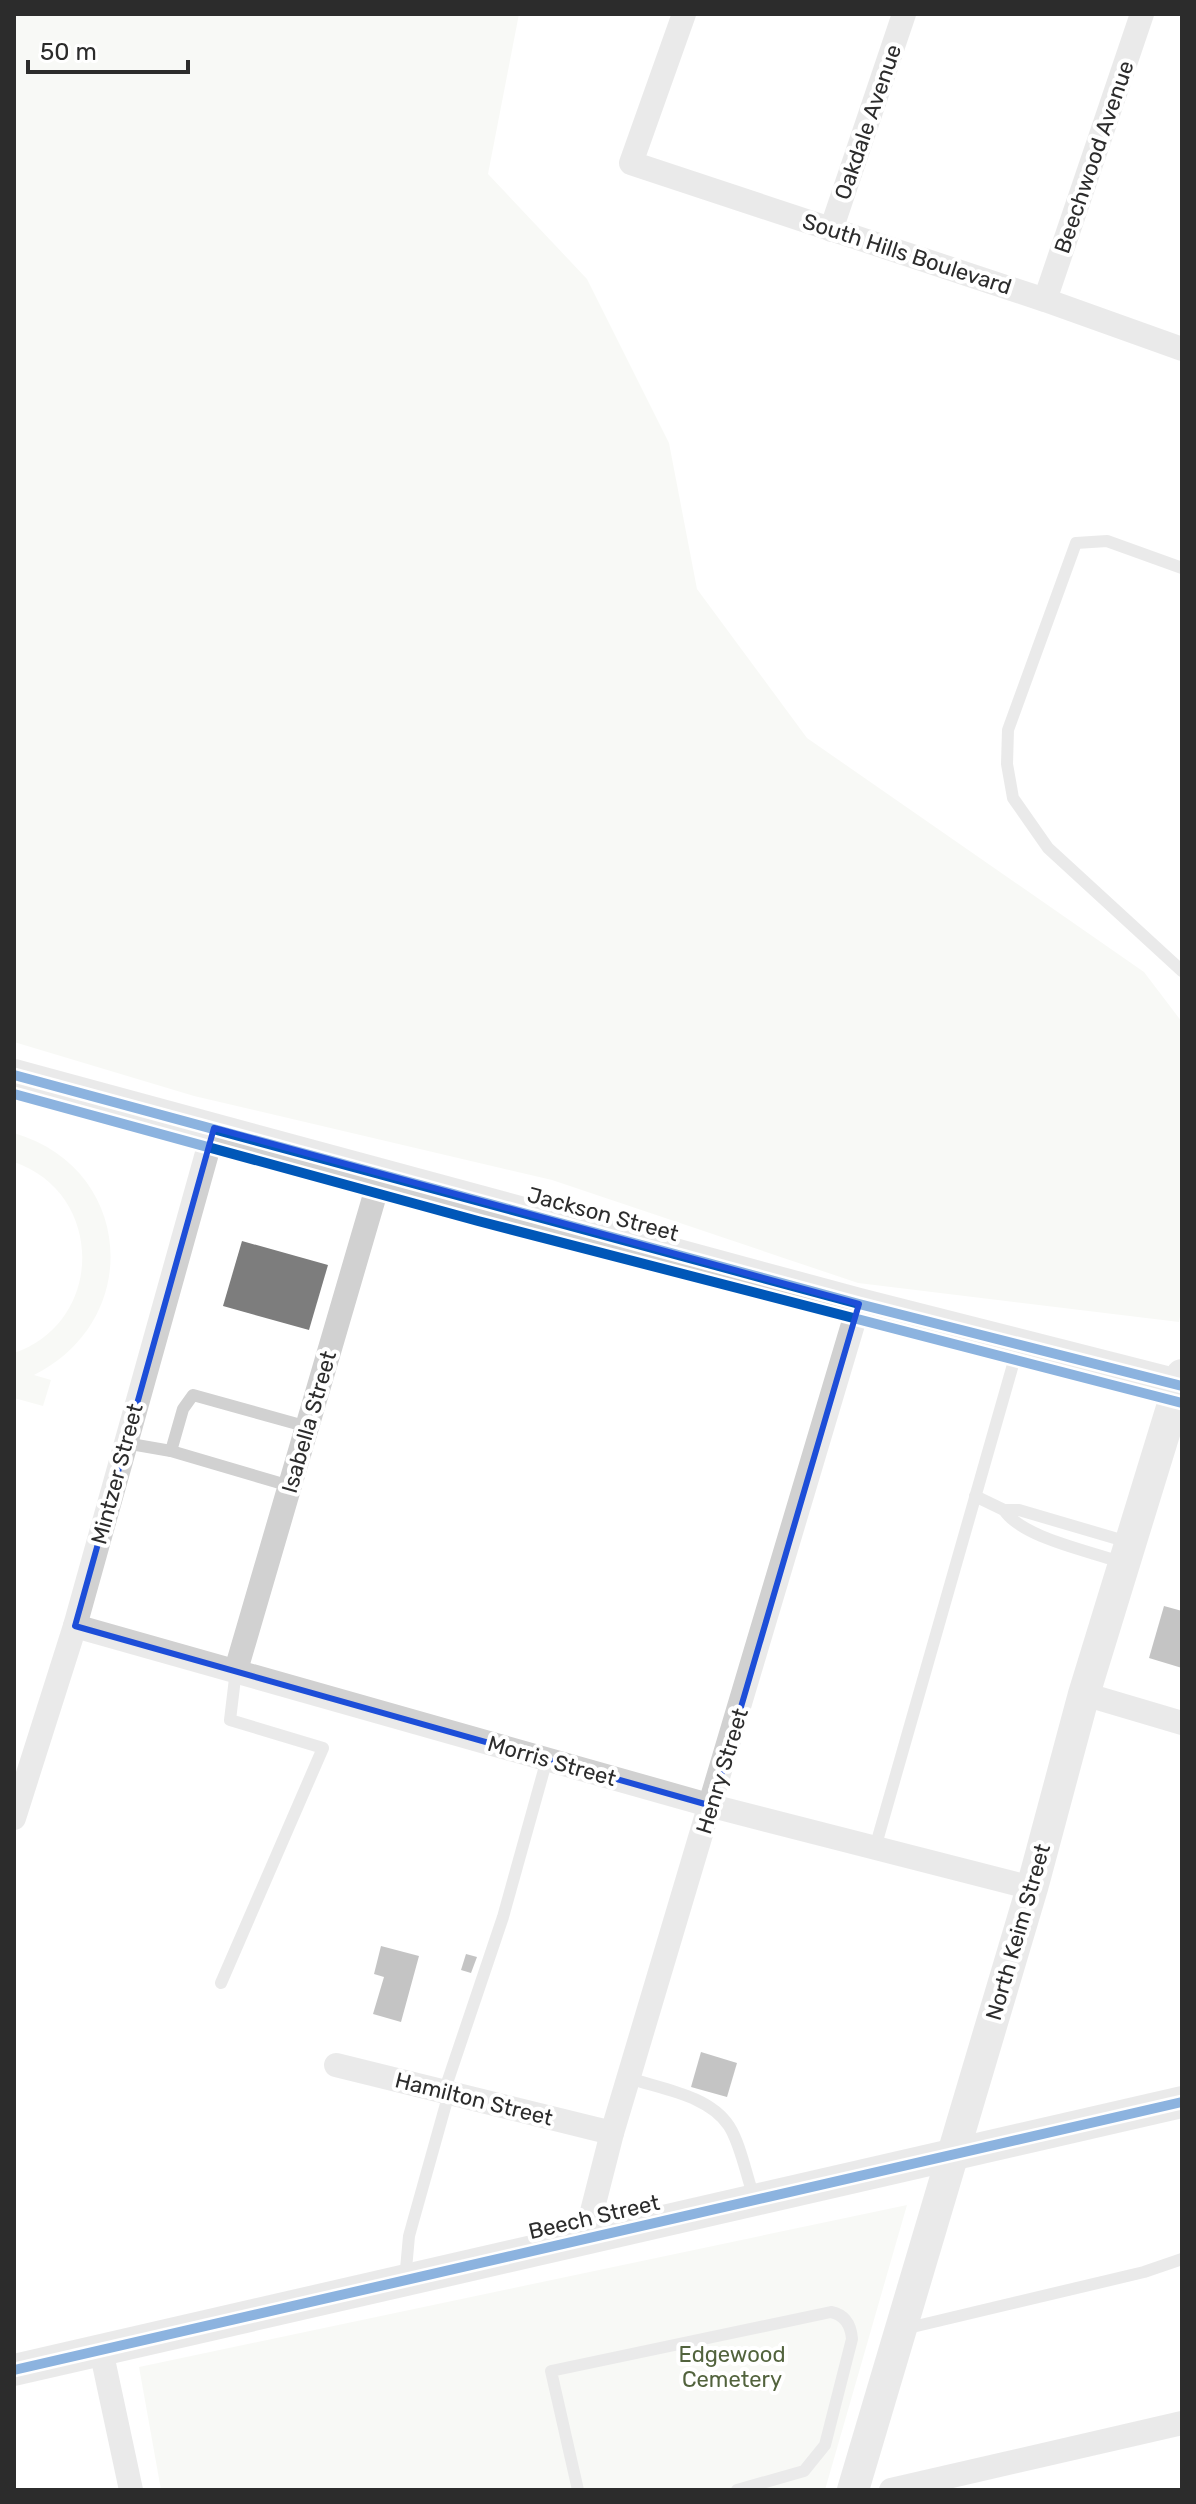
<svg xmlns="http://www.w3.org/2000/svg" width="1196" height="2504" viewBox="0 0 1196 2504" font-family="Rubik,sans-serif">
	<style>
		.green { fill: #f0f2eb }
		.building { fill: #7d7d7d }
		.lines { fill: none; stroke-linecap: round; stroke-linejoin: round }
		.service { stroke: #d1d1d1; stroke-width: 12 }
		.minor { stroke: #d1d1d1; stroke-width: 24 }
		.tertiary { stroke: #d1d1d1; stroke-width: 32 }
		.cycleway-casing { stroke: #fff; stroke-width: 15 }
		.cycleway { stroke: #0057b8; stroke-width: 10 }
		.marked { fill: none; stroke: #1d4ed8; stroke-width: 6; stroke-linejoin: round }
		.labels { text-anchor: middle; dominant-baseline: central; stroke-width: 8; stroke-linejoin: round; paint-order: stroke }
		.street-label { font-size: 22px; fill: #2c2c2c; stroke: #fff }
		.park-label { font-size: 22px; fill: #52633d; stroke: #fff }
	</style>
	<rect width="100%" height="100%" fill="#fff"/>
	<g class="green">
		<path d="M14,14h505l-31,160 99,105 82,164 28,146 110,149 337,234 38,50v284l-3,16 -321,-39 -306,-103 -358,-84 -180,-54z"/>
		<path d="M14,1133c120,35 130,187 20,242l17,5 -8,26 -29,-8v-45c91,-31 91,-160 0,-191z"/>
		<path d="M907,2205l-82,285h-664l-22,-123z"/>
	</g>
	<g class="building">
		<path d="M242,1241l86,24 -19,65 -86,-24z"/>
		<path d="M1164,1606l18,5v57l-33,-10z"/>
		<path d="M381,1946l38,10 -18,66 -28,-8 11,-37 -10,-3z"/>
		<path d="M466,1954l11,3 -6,16 -10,-3z"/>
		<path d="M701,2052l36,11 -10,34 -36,-10z"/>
	</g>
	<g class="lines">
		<g class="service">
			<path d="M1182,568l-75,-27 -31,2 -68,187 -1,34 6,34 35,50 134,123"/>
			<path d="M125,1443l46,8"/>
			<path d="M290,1486l-119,-35 12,-42 10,-14 115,32"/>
			<path d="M975,1496l29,14h15l109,32"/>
			<path d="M1004,1510c18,28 87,41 119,53"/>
			<path d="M875,1848l143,-501"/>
			<path d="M221,1983l102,-235 -93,-28 6,-50"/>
			<path d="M629,2078c32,11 80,17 100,48 12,19 17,49 25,71"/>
			<path d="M444,2092l59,-175 44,-158"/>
			<path d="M405,2280l4,-44 40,-143"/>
			<path d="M904,2329l240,-57 38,-13"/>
			<path d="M578,2490l-27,-119 280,-59c15,3 20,14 21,27l-27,106 -21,26 -67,19"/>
		</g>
		<g class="minor">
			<path d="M684,14l-53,149 414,137 137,49"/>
			<path d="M831,230l73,-216"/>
			<path d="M1045,300l97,-286"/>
			<path d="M75,1626l637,180 320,82"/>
			<path d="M236,1670l145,-496"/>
			<path d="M1084,1694l98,29"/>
			<path d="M14,1818l61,-192 139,-498"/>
			<path d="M336,2065l276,68"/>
			<path d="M585,2239l27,-106 247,-829"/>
			<path d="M101,2350l30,140"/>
			<path d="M891,2490l291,-67"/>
		</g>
		<g class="tertiary">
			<path d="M14,1075l845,229 323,82"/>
			<path d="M14,2370l1168,-268"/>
			<path d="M853,2490l179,-602 52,-194 98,-319"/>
		</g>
		<defs>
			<g id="cycleway">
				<path d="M14,1075l845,229 323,82"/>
				<path d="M14,1094l464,127 704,182"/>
				<path d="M14,2370l1168,-268"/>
			</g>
		</defs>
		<use href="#cycleway" class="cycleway-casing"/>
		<use href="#cycleway" class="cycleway"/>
	</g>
	<path d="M0 0H1196V2504H0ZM214,1128l645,176 -147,502 -637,-180z" fill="#fff" fill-opacity=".55" fill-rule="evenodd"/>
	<path class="marked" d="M214,1128l645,176 -147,502 -637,-180z"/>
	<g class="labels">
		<g class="street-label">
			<text transform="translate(868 122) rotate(-71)">Oakdale Avenue</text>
			<text transform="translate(1094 157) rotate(-71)">Beechwood Avenue</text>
			<text transform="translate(907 254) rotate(18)">South Hills Boulevard</text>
			<text transform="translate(603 1214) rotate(15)">Jackson Street</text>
			<text transform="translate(309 1422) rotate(-74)">Isabella Street</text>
			<text transform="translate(117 1474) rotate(-75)">Mintzer Street</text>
			<text transform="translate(552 1761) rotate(16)">Morris Street</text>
			<text transform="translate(722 1771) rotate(-73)">Henry Street</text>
			<text transform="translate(1018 1932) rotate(-74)">North Keim Street</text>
			<text transform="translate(474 2099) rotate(14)">Hamilton Street</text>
			<text transform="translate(594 2217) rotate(-13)">Beech Street</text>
		</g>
		<g class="park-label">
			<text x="732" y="2354">Edgewood<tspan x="732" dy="25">Cemetery</tspan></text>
		</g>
	</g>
	<rect width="1196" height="2504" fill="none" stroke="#2c2c2c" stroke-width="32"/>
	<path d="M28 60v12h160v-12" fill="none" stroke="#2c2c2c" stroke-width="4"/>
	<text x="40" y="60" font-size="24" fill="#2c2c2c" stroke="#ffffff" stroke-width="6" paint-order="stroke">50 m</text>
</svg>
